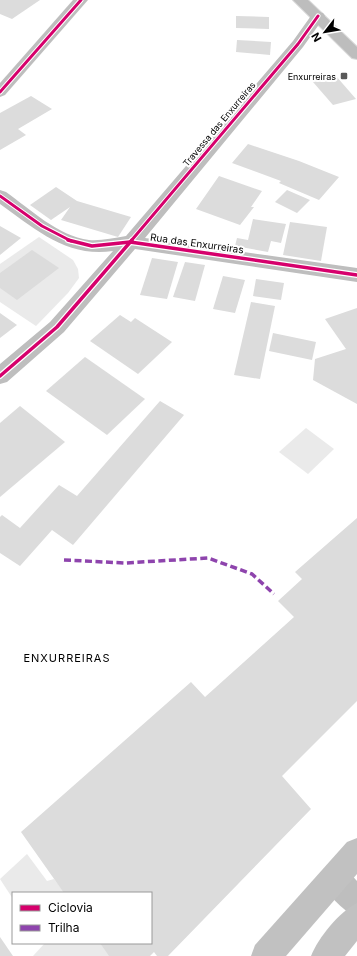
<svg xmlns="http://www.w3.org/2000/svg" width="357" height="956" viewBox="0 0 357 956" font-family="Inter,sans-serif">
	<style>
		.green { fill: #eaeaea }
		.building { fill: #dcdcdc }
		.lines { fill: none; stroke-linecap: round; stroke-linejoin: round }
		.primary-casing { stroke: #dbdbdb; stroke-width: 2 }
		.minor { fill: #bebebe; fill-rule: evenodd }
		.tertiary { fill: #bebebe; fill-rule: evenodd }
		.secondary { fill: #c1c1c1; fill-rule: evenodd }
		.primary { fill: #bdbdbd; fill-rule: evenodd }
		.quiet { stroke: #8e44ad; stroke-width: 3.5; stroke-dasharray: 7 3.5; stroke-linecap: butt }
		.cycleway-far1-casing { stroke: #fff; stroke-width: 5 }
		.cycleway-casing { stroke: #fff; stroke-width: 6 }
		.cycleway-far1 { stroke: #d6006c; stroke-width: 3 }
		.cycleway { stroke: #d6006c; stroke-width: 3.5 }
		.poi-dot { fill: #595959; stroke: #fff; stroke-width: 1.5 }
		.labels { text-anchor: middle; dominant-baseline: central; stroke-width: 4; stroke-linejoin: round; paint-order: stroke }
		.far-poi-label { font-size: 9px; fill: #000; stroke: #fff; text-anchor: end }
		.far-street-label { font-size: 9px; fill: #000; stroke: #fff }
		.street-label { font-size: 10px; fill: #000; stroke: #fff }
		.neighbourhood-label { font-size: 11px; letter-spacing: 1px; fill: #000; stroke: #fff }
	</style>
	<rect width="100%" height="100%" fill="#fff"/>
	<g class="green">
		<path d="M39,237l34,23 5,9 1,9 -11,15 -32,33 -36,-24v-38z"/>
		<path d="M306,428l28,21 -26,25 -29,-22z"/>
		<path d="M27,854l20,27 7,-2 11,14h-52v6l-13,-20z"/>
		<path d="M45,943h57l10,13h-79z"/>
	</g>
	<g class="building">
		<path d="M0,0h40l-28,19 -12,-5z"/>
		<path d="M236,16l33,1v12l-33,-1z"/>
		<path d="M237,40l34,2 -1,13 -34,-3z"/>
		<path d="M336,76l20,23 -23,6 -20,-23z"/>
		<path d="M31,96l21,13 -34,20 8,6 -26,15v-37z"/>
		<path d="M248,144l51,17 40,16 -20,23 -40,-17 2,-2 -49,-18z"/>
		<path d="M219,176l43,15 -11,16h3l-14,18 -44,-16z"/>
		<path d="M56,187l21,14 54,16 -13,20 -57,-17 9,-13 -19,13 -21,-15z"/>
		<path d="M287,190l23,10 -13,13 -22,-11z"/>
		<path d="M253,219l33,5 -5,19 -10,-2 -3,11 -33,-6 2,-8 11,2z"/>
		<path d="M290,222l37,5 -6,34 -38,-6z"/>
		<path d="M0,226l21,12 -21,17z"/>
		<path d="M32,250l27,18 -42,32 -17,-12v-15z"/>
		<path d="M152,258l26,4 -11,37 -27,-4z"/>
		<path d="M185,262l20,3 -10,36 -22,-4z"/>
		<path d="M223,276l22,4 -10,33 -22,-4z"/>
		<path d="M256,279l28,4 -3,17 -28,-4z"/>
		<path d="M251,302l24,4 -15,73 -26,-4z"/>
		<path d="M357,308v96l-44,-24 2,-21 31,-10 -21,-30z"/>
		<path d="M0,313l17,12 -17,13z"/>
		<path d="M120,315l11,7 4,-4 37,24 -34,32 -48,-33z"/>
		<path d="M273,333l43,9 -4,18 -43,-9z"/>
		<path d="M85,357l60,42 -38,36 -61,-44z"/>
		<path d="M160,401l24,14 -111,130 -21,-15 -32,36 -20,-13v-36l2,-2 18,13 39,-43 18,11z"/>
		<path d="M20,406l45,36 -65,55v-74z"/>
		<path d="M357,518v183l-75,75 29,33 -143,147h-11l-3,-4 -4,4h-41l-9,-13h51v-50h-87l-43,-61 170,-150 14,15 89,-80 -16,-16 24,-22 -7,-7z"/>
		<path d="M0,937l13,19h-13z"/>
	</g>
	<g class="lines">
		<defs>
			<path id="primary" d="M293,0h15l49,47v12l-5,-1z"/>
		</defs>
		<use href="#primary" class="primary-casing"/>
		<g class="minor">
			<path d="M73,0h15l-83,95 -5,2v-14z"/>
			<path d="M318,12l5,1 2,3 -22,31 -158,191 212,30v14l-222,-33 -71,83 -57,50 -7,2v-20l50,-42 63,-71c-46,7 -78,-22 -113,-47v-14l6,2c24,17 52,44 83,48 12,1 24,-2 37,-4l167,-195 20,-28z"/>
		</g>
		<path class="tertiary" d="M335,864l10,4 12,13v36c-16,-7 -30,-23 -36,-39l4,-10z"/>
		<g class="secondary">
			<path d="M357,838v36l-71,82h-35l4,-11 92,-103z"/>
			<path d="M357,903v38l-12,15h-34c7,-18 29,-45 46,-53z"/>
		</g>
		<use href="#primary" class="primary"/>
		<path class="quiet" d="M64,560l61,3 83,-5 44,16 22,20"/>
		<defs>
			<g id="cycleway-far1">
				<path d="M0,92l81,-92"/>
				<path d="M0,196l42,30 29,15"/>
				<path d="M131,241l167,-197 20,-28"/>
			</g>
			<g id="cycleway">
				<path d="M68,240l24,6 38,-4 227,33"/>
				<path d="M0,376l57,-49 75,-87"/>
			</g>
		</defs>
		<use href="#cycleway-far1" class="cycleway-far1-casing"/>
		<use href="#cycleway" class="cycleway-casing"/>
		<use href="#cycleway-far1" class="cycleway-far1"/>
		<use href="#cycleway" class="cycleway"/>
	</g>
	<rect class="poi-dot" x="340" y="72" width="8" height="8" rx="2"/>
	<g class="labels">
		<g class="far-poi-label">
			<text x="336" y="76">Enxurreiras</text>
		</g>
		<g class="far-street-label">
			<text transform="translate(219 124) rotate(-50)">Travessa das Enxurreiras</text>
		</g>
		<g class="street-label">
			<text transform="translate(197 243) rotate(8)">Rua das Enxurreiras</text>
		</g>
		<g class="neighbourhood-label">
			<text x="67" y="658">ENXURREIRAS</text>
		</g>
	</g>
	<rect x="12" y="892" width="140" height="52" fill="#ffffff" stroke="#999999"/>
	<rect x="20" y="905" width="20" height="6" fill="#d6006c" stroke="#999999"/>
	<text x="48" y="912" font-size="12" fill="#000000">Ciclovia</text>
	<rect x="20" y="925" width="20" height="6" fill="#8e44ad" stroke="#999999"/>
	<text x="48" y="932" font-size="12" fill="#000000">Trilha</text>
	<g transform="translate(325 32) rotate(239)" stroke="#ffffff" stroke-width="3" paint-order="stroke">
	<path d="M0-3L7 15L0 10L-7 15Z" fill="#000000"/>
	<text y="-6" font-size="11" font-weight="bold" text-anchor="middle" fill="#000000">N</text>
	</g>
</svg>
